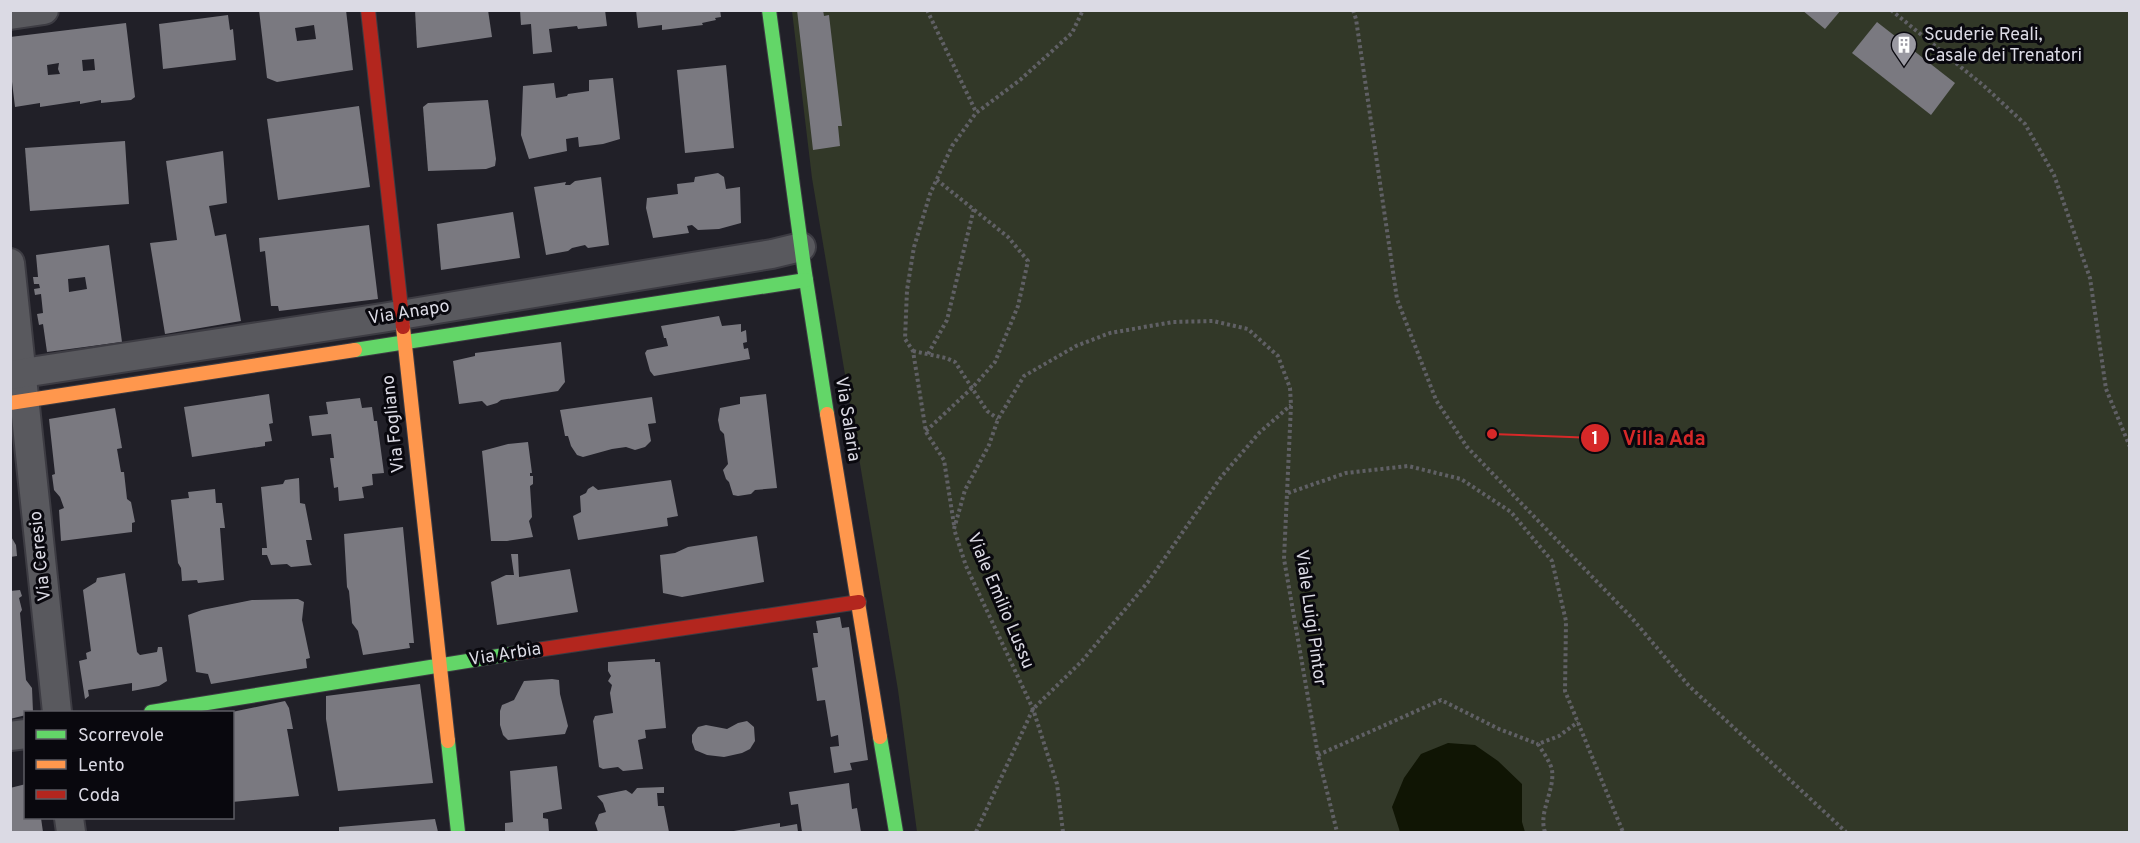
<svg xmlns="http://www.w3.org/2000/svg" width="2140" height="843" viewBox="0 0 2140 843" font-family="Overpass,sans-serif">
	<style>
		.green { fill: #323828 }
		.water { fill: #101504 }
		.building { fill: #7a7980; fill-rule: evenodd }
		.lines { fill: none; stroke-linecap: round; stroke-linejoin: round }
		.street-casing { stroke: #3d3c43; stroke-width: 32 }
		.fast-casing { stroke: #3d3c43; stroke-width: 16 }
		.slow-casing { stroke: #3d3c43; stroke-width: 16 }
		.jam-casing { stroke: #3d3c43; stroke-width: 16 }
		.path { stroke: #606065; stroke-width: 4; stroke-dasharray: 3 3; stroke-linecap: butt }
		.street { stroke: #59595e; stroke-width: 28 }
		.fast { stroke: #63d668; stroke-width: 14 }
		.slow { stroke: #ff974d; stroke-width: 14 }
		.jam { stroke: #b3261e; stroke-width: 14 }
		.labels { text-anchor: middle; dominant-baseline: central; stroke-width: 6; stroke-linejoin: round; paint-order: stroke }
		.poi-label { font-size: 18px; fill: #dbdae4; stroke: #09080e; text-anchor: start }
		.street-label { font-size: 18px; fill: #dbdae4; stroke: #09080e }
		.leader { fill: none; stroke: #d62828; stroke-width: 2 }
		.callout-dot { fill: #d62828; stroke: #09080e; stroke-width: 2 }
		.mark-label { font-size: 18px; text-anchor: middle; font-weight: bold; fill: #fff }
		.callout-label { font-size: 20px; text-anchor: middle; font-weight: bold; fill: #d62828; stroke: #09080e; stroke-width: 6; stroke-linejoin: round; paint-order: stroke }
	</style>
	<rect width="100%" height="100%" fill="#212028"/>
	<path class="green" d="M792,11h1337v821h-1212l-19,-142 -86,-512z"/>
	<path class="water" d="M1448,743l27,2 23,16 24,23v38l3,10h-125l-8,-25 12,-29 17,-24z"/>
	<g class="building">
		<path d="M259,10h87l7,60 -76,12 -10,-4zM314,25l2,14 -19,2 -2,-13z"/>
		<path d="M415,10h73l4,27 -75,11z"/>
		<path d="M520,10h85l2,16 -29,3 -1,-3 -28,3 3,23 -19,2 -2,-30 -10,1z"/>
		<path d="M636,10h84l1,7 -6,1 1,2 -14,3 1,2 -41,5v-5l-24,3z"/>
		<path d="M797,10h26l1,6 5,-1 13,111h-4l2,20 -27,4z"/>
		<path d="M1802,10h39l-16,19z"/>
		<path d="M228,15l2,15 3,-1 3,31 -73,9 -4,-45z"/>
		<path d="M1877,22l78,61 -24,32 -79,-62z"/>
		<path d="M126,23l9,74 -4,3 -30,3v-3l-21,4v-3l-40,6v-4l-25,4 -5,-42v-28zM94,59l1,11 -12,1 -1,-11zM59,63l-1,6 2,5 -12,1 -1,-10z"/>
		<path d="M726,65l8,83 -49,5 -8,-83z"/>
		<path d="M613,78l7,61 -17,5 -24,3 -1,-10 -12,2 1,12 -38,8 -8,-24 2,-49 31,-3 2,15 11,-2 1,-2 21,-3v-11z"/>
		<path d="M488,100l8,59 -1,7 -9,3 -58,2 -5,-64 5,-4z"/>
		<path d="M359,106l11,81 -92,13 -11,-81z"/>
		<path d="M125,141l4,63 -99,7 -5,-63z"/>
		<path d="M223,151l4,52 -18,3 6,30 11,-2 15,87 -76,13 -15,-91 27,-3 -11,-79z"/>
		<path d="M718,173l6,4 2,12 14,-2 1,36 -22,6 -21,1 -6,-5 -5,1 2,7 -36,5 -7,-30 1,-10 31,-4 -1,-10 17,-2 1,-5z"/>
		<path d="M601,177l8,68 -21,3 -3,-3 -13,3 -4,3 -22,4 -12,-68 32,-5 -1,3h5l5,-4z"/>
		<path d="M513,212l7,46 -79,12 -4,-46z"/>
		<path d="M369,225l9,74 -99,12 -1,-5h-7l-6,-55 -5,1 -1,-14z"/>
		<path d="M109,245l13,97 -75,10 -4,-28 -4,1 -2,-11 6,-1 -2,-19 -6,1 -1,-6 6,-1 -1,-4h-5l-1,-7h5l-2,-22zM85,277l2,12 -18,3 -1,-13z"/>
		<path d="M719,316l3,10 19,-2v8l5,-2 1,12 -4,1 1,6 4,-1 2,11 -96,17 -4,-5 -5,-18 2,-3 21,-4 -2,-8h-2l-3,-12z"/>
		<path d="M561,342l4,40 -7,9 -57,9 -4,3 -10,3 -5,-5 -23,3 -6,-43 22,-5v-3z"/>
		<path d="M269,394l4,29 -4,1 3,17 -7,1v4l-73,11 -8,-50z"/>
		<path d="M766,394l11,94 -22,2 -4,4 -13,2 -5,-1 -4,-13 -3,-3 -3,-9 5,-6 -4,-30 -4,-4 -2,-10 2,-12 20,-4v-7z"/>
		<path d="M652,397l4,26 -8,1 3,17 -6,6 -10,3 -9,-3 -14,2 -29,8 -6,-2 -6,-9 -3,-10h-3l-5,-26z"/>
		<path d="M360,398l2,10 10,-1 2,14h3l7,52 -12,1 1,11 -11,2 2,11 -25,3 -1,-14 -4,1 -4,-30h4l-3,-24 -19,2 -3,-20 19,-2 -2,-12z"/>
		<path d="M115,408l7,40 -5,1 4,23h3l3,27 4,3 4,20 -3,1v9l-71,9 -2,-31 5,-2 -4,-11 -6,-7 -2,-15 3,-1 -6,-55z"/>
		<path d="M528,442l4,31h-2v3h3v8l-3,2 2,31 -3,4 4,16 -26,4h-16l-9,-90 26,-7z"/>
		<path d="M299,478l1,25 5,1 7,36h-6l4,22 2,3 -21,2 -4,-3 -16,1 -4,-10h-5v-7h5l-6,-61 22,-3 2,-4z"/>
		<path d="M671,480l7,36 -11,2 1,8 -90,14 -5,-24 8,-4 -1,-16 6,-3 2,-4 5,-3 5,4z"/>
		<path d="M215,489l1,14h6l3,25h-5l4,52 -26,3 -1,-3 -15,1 -1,-13 -3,-5 -7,-63 18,-2 -1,-6z"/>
		<path d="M403,527l11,116h-5l1,5 -47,7 -5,-24 -6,-8 -3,-32 -2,-4 -3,-53z"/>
		<path d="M10,535l6,10 1,11 -7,1z"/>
		<path d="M757,536l7,46 -82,15 -19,-4 -3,-38 15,-2 13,-6z"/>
		<path d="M511,554h7l1,23 51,-8 8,43 -81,13 -6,-43 15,-7h8z"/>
		<path d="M125,573l12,79 3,3 17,-3 1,-5h4l5,34 -8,5 -27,5v-8l-44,7 1,6 -4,3 -6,-38 8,-2 -1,-6 5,-2 -8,-61 13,-8 1,-4z"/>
		<path d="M20,590l2,6 -3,2 3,12 -2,3 6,67 6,8 1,24h-7v3l-16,4v-128z"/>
		<path d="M298,599l6,3 -2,18 8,38 -4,1 1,9 -96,16 -3,-10 -12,-2 -8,-57 14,-5 50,-10z"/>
		<path d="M840,617l2,11 7,-1 19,133 -18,3 2,7 -18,3 -4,-26 9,-1 -1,-11 -7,2 -6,-37 -8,1 -5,-33 6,-1 -5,-34h5l-2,-12z"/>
		<path d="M655,659v3h5l6,66 -21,2 1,8 -8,2 5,29 -20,2 -5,-4 -15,2 -4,-2 -6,-46 2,-5 18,-3 -3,-20 2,-8 -4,-4 3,-5 -3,-5v-9z"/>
		<path d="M552,679l7,1 1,14 8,32 -3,8 -57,6 -5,-5 -3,-10v-14l2,-6 12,-5 10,-19z"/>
		<path d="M420,684l13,99 -95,8 -12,-72v-23z"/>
		<path d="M285,701l4,7 4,21h-6l12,67 -67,6v-90z"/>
		<path d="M747,721l7,6 1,14 -5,8 -8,4 -18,4 -17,-2 -12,-5 -3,-8v-7l6,-8 8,-2 21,4 11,-6z"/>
		<path d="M557,766l5,43 -19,4v5l5,1 1,13h-44v-9l8,-1 -3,-51z"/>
		<path d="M849,783l3,26 5,-1 4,24h-59l-4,-28 -7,1 -2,-13z"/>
		<path d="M26,784v34h15l2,14h-33v-44z"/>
		<path d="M664,787v6h-7l1,13h6l5,26h-71l-3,-9 2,-4 2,-5 7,-2 -3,-9 -6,-7 29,-6 6,4 5,-6z"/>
		<path d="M435,819l3,13h-99v-5z"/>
		<path d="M780,823v4l17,-3 1,8h-70z"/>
	</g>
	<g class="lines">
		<defs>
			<g id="street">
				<path d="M10,15l34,-5"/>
				<path d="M10,263l47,449"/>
				<path d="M10,375l372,-57 390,-64 29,-7"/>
				<path d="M10,736l16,-2"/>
				<path d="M69,818l2,14"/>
			</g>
			<g id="fast">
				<path d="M769,10l35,257 23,147"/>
				<path d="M355,350l451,-70"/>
				<path d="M151,712l366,-59"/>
				<path d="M880,737l16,95"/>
				<path d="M448,741l10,91"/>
			</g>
			<g id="slow">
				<path d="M403,327l45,414"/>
				<path d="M10,403l345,-53"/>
				<path d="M827,414l53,323"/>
			</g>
			<g id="jam">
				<path d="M368,10l35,317"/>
				<path d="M517,653l342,-51"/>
			</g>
		</defs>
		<use href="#street" class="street-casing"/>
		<use href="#fast" class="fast-casing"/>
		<use href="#slow" class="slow-casing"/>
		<use href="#jam" class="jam-casing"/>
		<g class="path">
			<path d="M927,10l49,102"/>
			<path d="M1353,10l3,9 41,280 39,101 31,47 164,170 58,69 157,146"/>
			<path d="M1891,10l93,76 41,38 29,51 36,103 16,111 24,58"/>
			<path d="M913,351l33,7 9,4 32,49 11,8"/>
			<path d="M928,354l19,-34 27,-112"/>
			<path d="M926,431l47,-44 22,-25 23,-56 10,-45 -20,-24 -71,-57"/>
			<path d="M1288,493l58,-20 62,-7 53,13 50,33 41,49 14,60 -1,70 58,141"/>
			<path d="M954,525l-10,-65 -18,-28 -13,-81 -8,-12 2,-49 7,-43 16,-53 22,-48 24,-33 44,-33 52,-47 11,-23"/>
			<path d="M1318,755l123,-55 58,29 39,15"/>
			<path d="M976,832l57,-123 49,-48 66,-79 73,-105 39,-45 31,-27"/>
			<path d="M1063,832l-6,-48 -24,-75 -67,-143 -12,-37 11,-39 24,-45 9,-26 26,-43 52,-30 34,-13 63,-11 40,-1 35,8 30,27 12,32 1,17 -7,154 34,196 19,77"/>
			<path d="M1545,832c-7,-19 10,-42 7,-62 -2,-9 -10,-19 -14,-26l21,-8 19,-14"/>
		</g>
		<use href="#street" class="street"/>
		<use href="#fast" class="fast"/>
		<use href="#slow" class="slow"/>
		<use href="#jam" class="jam"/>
	</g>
	<defs>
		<symbol id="building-pin" viewBox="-11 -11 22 30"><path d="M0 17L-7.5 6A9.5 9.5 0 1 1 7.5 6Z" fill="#9a99a2" stroke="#09080e"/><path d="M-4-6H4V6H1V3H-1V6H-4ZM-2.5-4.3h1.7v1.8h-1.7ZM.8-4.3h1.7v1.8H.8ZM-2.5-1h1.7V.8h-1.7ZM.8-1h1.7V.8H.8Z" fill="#fff"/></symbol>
	</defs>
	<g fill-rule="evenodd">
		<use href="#building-pin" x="1889" y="30" width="30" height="40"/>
	</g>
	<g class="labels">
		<g class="poi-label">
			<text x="1924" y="35">Scuderie Reali,<tspan x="1924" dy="21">Casale dei Trenatori</tspan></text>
		</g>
		<g class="street-label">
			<text transform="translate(409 313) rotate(-9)">Via Anapo</text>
			<text transform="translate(847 419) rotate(81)">Via Salaria</text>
			<text transform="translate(394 424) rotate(-96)">Via Fogliano</text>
			<text transform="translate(41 556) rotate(-96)">Via Ceresio</text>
			<text transform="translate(1000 601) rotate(67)">Viale Emilio Lussu</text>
			<text transform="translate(1310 618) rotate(82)">Viale Luigi Pintor</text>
			<text transform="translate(505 655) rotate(-9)">Via Arbia</text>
		</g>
	</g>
	<path class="leader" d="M1492 434L1595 438"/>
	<g class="callout-dot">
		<circle cx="1492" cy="434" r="6"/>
		<circle cx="1595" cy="438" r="15"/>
	</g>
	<g class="mark-label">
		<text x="1595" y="444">1</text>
	</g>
	<g class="callout-label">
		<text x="1664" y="445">Villa Ada</text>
	</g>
	<rect width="2140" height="843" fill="none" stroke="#dbdae4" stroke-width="24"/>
	<rect x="24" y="711" width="210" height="108" fill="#09080e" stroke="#5d5c64" stroke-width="1.5"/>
	<rect x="36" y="730" width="30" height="9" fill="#63d668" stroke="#5d5c64" stroke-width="1.5"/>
	<text x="78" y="741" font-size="18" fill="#dbdae4">Scorrevole</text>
	<rect x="36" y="760" width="30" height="9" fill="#ff974d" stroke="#5d5c64" stroke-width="1.5"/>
	<text x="78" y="771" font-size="18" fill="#dbdae4">Lento</text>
	<rect x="36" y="790" width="30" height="9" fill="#b3261e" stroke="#5d5c64" stroke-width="1.5"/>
	<text x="78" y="801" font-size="18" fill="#dbdae4">Coda</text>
</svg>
